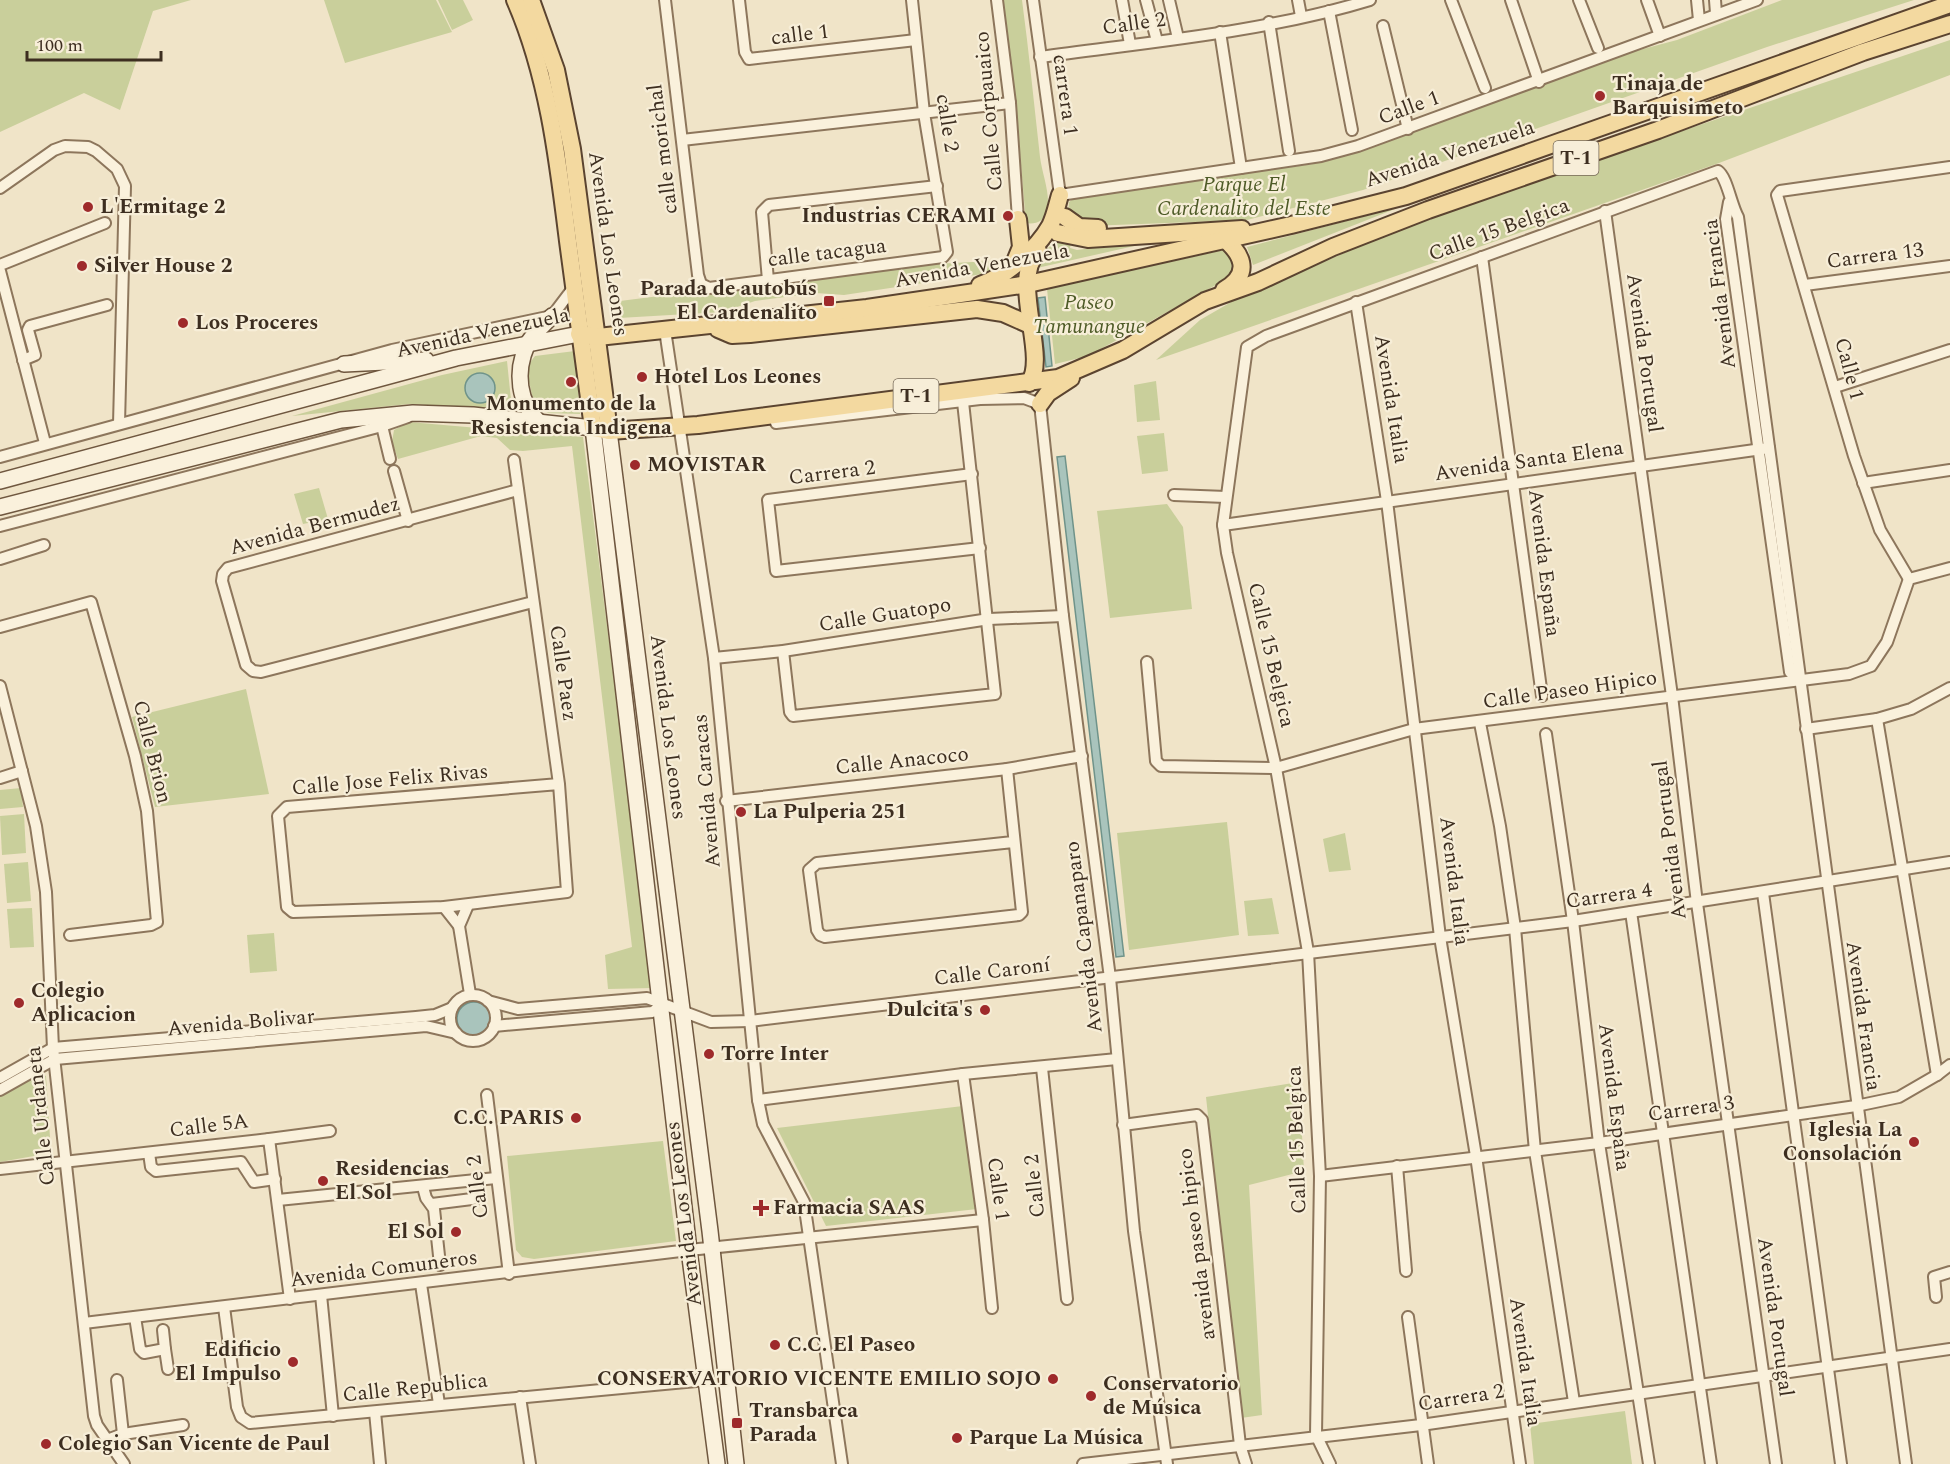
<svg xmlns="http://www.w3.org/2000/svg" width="1950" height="1464" viewBox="0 0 1950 1464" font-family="Spectral,serif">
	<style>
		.green { fill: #c9cf9b }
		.water { fill: #a9c4bc; stroke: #6f938a; stroke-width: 1.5 }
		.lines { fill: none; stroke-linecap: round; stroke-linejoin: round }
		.street-casing { stroke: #8d765c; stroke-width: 14 }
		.secondary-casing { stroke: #6f573f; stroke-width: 18 }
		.primary-casing { stroke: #5b4430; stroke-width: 20 }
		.street { stroke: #faf1dc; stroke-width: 10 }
		.secondary { stroke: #faf1dc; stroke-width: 15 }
		.primary { stroke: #f3d9a0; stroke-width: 16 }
		.poi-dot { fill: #9e2a2b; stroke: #f7eed8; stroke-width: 2 }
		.labels { text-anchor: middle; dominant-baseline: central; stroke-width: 4.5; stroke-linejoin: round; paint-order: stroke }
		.shield { fill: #f7eed8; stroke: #756857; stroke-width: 1.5 }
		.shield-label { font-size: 20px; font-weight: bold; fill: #3d2e20 }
		.street-label { font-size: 21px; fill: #3d2e20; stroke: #f7eed8 }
		.poi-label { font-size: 21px; font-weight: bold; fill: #3d2e20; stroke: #f7eed8; text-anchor: start }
		.park-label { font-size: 21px; font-style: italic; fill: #4d5a26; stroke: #f7eed8 }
	</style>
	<rect width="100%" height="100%" fill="#f0e4c8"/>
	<g class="green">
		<path d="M0,0h191l-38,11 -33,99 -36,-17 -84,39z"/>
		<path d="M324,0h112l16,32 -107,31z"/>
		<path d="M438,0h25l10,20 -21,10z"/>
		<path d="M1002,0h20c7,52 12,104 18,157 2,17 11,37 7,54 -2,10 -12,14 -21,12l-10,-115z"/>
		<path d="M1782,0h132l-147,47 -404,143 -116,30 -159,6 -20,-12 1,-12 6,-5 238,-33 315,-111 49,-13z"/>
		<path d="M1950,40v35l-231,88 -563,197 44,-40 33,-19 192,-83z"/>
		<path d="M1400,207l-147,58 -6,-18z"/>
		<path d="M1174,237l-137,31 -1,-11 24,-18 11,4 -1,5 7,2z"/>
		<path d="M1219,251h9l9,6 -5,19 -144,80 -33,8 -8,-75z"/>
		<path d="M1009,260l-20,13 -145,22 -28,-2 -61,8 -33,11 -103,6 -4,-14 5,-3 278,-35z"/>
		<path d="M575,351l5,63 -32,-1 -14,-9 -8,-36 9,-12z"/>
		<path d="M507,361l5,49 -103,-6 -117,12 150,-41z"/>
		<path d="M1156,381l4,39 -23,2 -3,-37z"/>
		<path d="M409,422l174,15 70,551 -45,1 -3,-34 27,-8 -60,-501 -49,5 -13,-1 -13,-12 -16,-2 -83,23 -6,-17 2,-12z"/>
		<path d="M1164,433l4,38 -26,3 -5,-38z"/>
		<path d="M319,488l9,31 -25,5 -9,-30z"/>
		<path d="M1167,504l16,23 9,82 -82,9 -13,-107z"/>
		<path d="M246,689l23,105 -114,13 -23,-90z"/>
		<path d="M21,788l2,19 -23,2v-19z"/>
		<path d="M24,814l2,39 -24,2 -2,-39z"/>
		<path d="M1227,822l12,113 -110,15 -12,-117z"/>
		<path d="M1345,833l6,37 -22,2 -6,-33z"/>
		<path d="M28,862l3,39 -24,2 -3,-39z"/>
		<path d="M1272,898l7,36 -31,2 -4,-35z"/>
		<path d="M32,908l2,39 -24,1 -3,-39z"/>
		<path d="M274,933l3,38 -27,2 -3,-38z"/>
		<path d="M37,1072l9,4 5,77 -51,9v-68z"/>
		<path d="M1299,1082l5,89 -55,14 13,230 -21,3 -35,-321z"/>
		<path d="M963,1106l14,103 -151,17 -49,-98z"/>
		<path d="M663,1141l13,100 -142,18 -12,-2 -6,-7 -9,-94z"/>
		<path d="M1625,1411l7,53h-98l-4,-40z"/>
	</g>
	<g class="water">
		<path d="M1045,297l7,69 -6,1 -8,-69z"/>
		<circle cx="480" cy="388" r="15"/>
		<path d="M1065,456l59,500 -8,1 -59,-500z"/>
		<circle cx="474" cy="1019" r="17"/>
	</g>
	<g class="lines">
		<defs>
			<g id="street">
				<path d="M665,0l33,275 3,9 8,4 234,-31 4,-5 -23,-139 -12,-113"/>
				<path d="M739,0l6,52 4,7 167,-19"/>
				<path d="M997,0l13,103 8,116"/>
				<path d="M1033,0l27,195 261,-39 37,-10 399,-146"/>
				<path d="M1122,0l8,44"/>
				<path d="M1146,0l11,41"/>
				<path d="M1169,0l9,38"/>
				<path d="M1298,0l3,16"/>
				<path d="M1451,0l34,88"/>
				<path d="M1511,0l28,82"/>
				<path d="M1579,0l19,48"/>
				<path d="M1647,0l13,36"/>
				<path d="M1697,0l2,20"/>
				<path d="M1715,0l1,13"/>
				<path d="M1329,11l23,119"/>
				<path d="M1269,22l20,129"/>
				<path d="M1383,26l25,103"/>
				<path d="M1220,32l21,136"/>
				<path d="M1040,57c108,-15 226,-25 330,-57"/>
				<path d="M682,140l328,-37"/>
				<path d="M0,188l54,-38 11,-4 23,1 8,4 21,18 8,17 -6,238"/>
				<path d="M1729,202l-3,17 64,453 8,8"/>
				<path d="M1605,211l67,485 25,207 79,561"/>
				<path d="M1482,257l60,439"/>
				<path d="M0,265l105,-42"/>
				<path d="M0,271l45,172"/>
				<path d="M768,280l-6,-68 7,-7 168,-19"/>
				<path d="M1805,285l145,-19"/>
				<path d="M1356,302l31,199 53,436 36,219 44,308"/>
				<path d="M665,330l49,328 44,442 5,24 41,78 38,262"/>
				<path d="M23,360l12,-5 -7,-25 2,-4 77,-21"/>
				<path d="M1835,387l115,-37"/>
				<path d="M776,423l204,-24 44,-1 16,6 23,212 47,362 24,253 33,233"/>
				<path d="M382,426l8,33"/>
				<path d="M0,457l392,-107 160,-34 22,-29"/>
				<path d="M514,460l45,324 8,108 -123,15 -151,5 -6,-5 -9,-91 9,-9 272,-23"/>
				<path d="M394,471l14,50"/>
				<path d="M972,474l-204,26 8,71 204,-23"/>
				<path d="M1863,483l87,-13"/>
				<path d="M518,490l-290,78 -5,6 -1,7 24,84 7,6 8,1 272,-70"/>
				<path d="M1174,495l52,2"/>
				<path d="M1223,525l546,-77"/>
				<path d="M0,526l382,-100 26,-9"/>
				<path d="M0,559l44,-14"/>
				<path d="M1909,579l-29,-49 -26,-74 -77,-261 3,-4 170,-24"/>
				<path d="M0,627l91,-25 44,154 12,55 10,111 -6,3 -81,10"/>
				<path d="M783,651l7,61 3,4 202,-22 -32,-292"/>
				<path d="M714,658l69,-7 206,-32 74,-3"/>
				<path d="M1147,662l9,99 5,5 115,2 138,-39 435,-55 22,-8 16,-24 22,-63 41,-11"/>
				<path d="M0,686l36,140 10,66 7,156 41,368 3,9 27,39"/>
				<path d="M1877,719l60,356"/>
				<path d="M1480,723l20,103 15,102 20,223 39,251"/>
				<path d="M1806,729l71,-10 34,-10 39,-21"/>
				<path d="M1546,734l27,187 26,222 50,321"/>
				<path d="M1007,769l15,143 -3,3 -194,22 -5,-2 -3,-5 -8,-60 8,-7 196,-21"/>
				<path d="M0,778l22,-7"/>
				<path d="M726,801l281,-32 75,-13"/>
				<path d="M1763,893l78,571"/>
				<path d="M468,905l-9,21 11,68"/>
				<path d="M444,907l15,19"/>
				<path d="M1631,912l80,552"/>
				<circle cx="473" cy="1018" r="23"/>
				<path d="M488,1001l30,8 129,-11 64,24 39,-1 823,-100 377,-59"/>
				<path d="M494,1026l158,-14 10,-6"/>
				<path d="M1042,1068l25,231"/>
				<path d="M963,1074l20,146 9,88"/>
				<path d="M0,1078l53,-30 363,-31 19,-2 17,-7"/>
				<path d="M0,1090l55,-31 371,-33 30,7"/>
				<path d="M487,1095l22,179"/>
				<path d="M758,1100l205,-26 154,-15"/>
				<path d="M1123,1125l74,-10 5,5 38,325 6,19"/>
				<path d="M269,1139l61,-8"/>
				<path d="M149,1153l2,14 5,4 85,-9 13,20 21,-3"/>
				<path d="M1397,1166l9,105"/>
				<path d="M0,1169l269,-30 21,160"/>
				<path d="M1320,1176l279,-33 257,-37 43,-9 38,-22 13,-10"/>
				<path d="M423,1187l3,11 8,11 6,56"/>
				<path d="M278,1200l218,-22"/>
				<path d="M432,1204l48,-6"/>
				<path d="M421,1284l18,120"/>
				<path d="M321,1295l12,121"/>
				<path d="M1936,1297l-2,-20 16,-5"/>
				<path d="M224,1307l13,100 4,10 9,6 457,-43"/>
				<path d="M135,1317l5,32 4,4 21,-4 -2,-19"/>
				<path d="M1408,1317l20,147"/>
				<path d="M84,1323l605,-73 294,-30"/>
				<path d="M165,1349l3,20"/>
				<path d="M117,1380l6,54"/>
				<path d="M520,1397l10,67"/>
				<path d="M375,1412l5,52"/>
				<path d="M107,1440l16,-6 60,-9"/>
				<path d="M1083,1464l338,-39 529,-76"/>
				<path d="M1330,1464l-14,-29 4,-259 -12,-224 -32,-184 -49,-215 -4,-28 24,-178 19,-11 452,-165c9,6 13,34 20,46l168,1247"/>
			</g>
			<g id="secondary">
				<path d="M344,364l82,-4"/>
				<path d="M540,423c-22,-20 -25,-51 -13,-78 4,-10 17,-20 25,-29"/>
				<path d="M609,431l101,800 26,233"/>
				<path d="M0,481l456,-123 123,-24"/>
				<path d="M0,507l341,-87 72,-7 60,2 120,13 96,822 28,214"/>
			</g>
			<g id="primary">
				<path d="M515,0c33,75 43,160 53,241 8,62 17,125 25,187l16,3 89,-6 360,-47 65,-28 82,-49 53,-19 75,-35 95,-37 230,-80 205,-78 87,-28"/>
				<path d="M531,0l25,70 16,79 37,282"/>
				<path d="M1065,217l14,10 19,1"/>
				<path d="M1058,233l30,6 154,-10"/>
				<path d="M1221,236c21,17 32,37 3,54"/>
				<path d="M1014,264l7,-17 -3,-28"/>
				<path d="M980,285c25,-8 57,-36 70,-59 5,-10 7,-21 10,-31"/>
				<path d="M718,329l14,6 18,-1 227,-25 26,4 27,12"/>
				<path d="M579,334l19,3 269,-29 161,-24 263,-59 115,-29 544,-192"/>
				<path d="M1029,383c20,-26 -20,-103 9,-132"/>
				<path d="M1040,404l8,-11 23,-15"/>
			</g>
		</defs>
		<use href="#street" class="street-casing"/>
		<use href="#secondary" class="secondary-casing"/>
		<use href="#primary" class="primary-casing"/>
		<use href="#street" class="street"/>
		<use href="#secondary" class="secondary"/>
		<use href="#primary" class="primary"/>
	</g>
	<g class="poi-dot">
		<circle cx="1600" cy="96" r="6"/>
		<circle cx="88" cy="207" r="6"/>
		<circle cx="1008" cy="216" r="6"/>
		<circle cx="82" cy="266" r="6"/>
		<rect x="823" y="295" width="12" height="12" rx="3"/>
		<circle cx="183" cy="323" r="6"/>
		<circle cx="642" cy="377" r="6"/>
		<circle cx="571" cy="382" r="6"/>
		<circle cx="635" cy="465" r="6"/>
		<circle cx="741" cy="812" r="6"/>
		<circle cx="19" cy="1003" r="6"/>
		<circle cx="985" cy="1010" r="6"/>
		<circle cx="709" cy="1054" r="6"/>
		<circle cx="576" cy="1118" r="6"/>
		<circle cx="1914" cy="1142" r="6"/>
		<circle cx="323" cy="1181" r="6"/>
		<path d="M758 1199h6v6h6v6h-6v6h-6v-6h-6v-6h6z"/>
		<circle cx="456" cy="1232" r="6"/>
		<circle cx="775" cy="1345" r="6"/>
		<circle cx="293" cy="1362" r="6"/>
		<circle cx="1053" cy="1379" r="6"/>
		<circle cx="1091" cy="1396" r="6"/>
		<rect x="731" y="1417" width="12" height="12" rx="3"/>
		<circle cx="957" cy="1438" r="6"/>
		<circle cx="46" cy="1444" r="6"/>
	</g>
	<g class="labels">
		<g class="shield">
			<rect x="1553.5" y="141" width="45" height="34" rx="4.5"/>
			<rect x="893.5" y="379" width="45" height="34" rx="4.5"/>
		</g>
		<g class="shield-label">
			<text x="1576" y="158">T-1</text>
			<text x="916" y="396">T-1</text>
		</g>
		<g class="street-label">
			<text transform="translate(1134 24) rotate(-8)">Calle 2</text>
			<text transform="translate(800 35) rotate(-7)">calle 1</text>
			<text transform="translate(1065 95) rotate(82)">carrera 1</text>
			<text transform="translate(1409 108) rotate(-20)">Calle 1</text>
			<text transform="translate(989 111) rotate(-95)">Calle Corpauaico</text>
			<text transform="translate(947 123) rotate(81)">calle 2</text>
			<text transform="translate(663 149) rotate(-97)">calle morichal</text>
			<text transform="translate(1450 154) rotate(-18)">Avenida Venezuela</text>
			<text transform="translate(1499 230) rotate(-20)">Calle 15 Belgica</text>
			<text transform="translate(608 244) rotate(82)">Avenida Los Leones</text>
			<text transform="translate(827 253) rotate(-7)">calle tacagua</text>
			<text transform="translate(1875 256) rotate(-7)">Carrera 13</text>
			<text transform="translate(982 266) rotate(-10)">Avenida Venezuela</text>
			<text transform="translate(1720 294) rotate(-97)">Avenida Francia</text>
			<text transform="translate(483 333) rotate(-12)">Avenida Venezuela</text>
			<text transform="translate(1644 353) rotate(82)">Avenida Portugal</text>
			<text transform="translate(1849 369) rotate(75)">Calle 1</text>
			<text transform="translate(1391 399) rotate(81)">Avenida Italia</text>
			<text transform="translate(1529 461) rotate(-8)">Avenida Santa Elena</text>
			<text transform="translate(832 473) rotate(-7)">Carrera 2</text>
			<text transform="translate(315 526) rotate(-15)">Avenida Bermudez</text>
			<text transform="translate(1544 563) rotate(83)">Avenida España</text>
			<text transform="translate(885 615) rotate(-9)">Calle Guatopo</text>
			<text transform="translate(1271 655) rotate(77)">Calle 15 Belgica</text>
			<text transform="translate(563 673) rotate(82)">Calle Paez</text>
			<text transform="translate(1570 690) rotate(-8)">Calle Paseo Hipico</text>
			<text transform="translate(668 727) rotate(83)">Avenida Los Leones</text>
			<text transform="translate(152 752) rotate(76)">Calle Brion</text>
			<text transform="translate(902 761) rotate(-6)">Calle Anacoco</text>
			<text transform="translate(390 780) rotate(-5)">Calle Jose Felix Rivas</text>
			<text transform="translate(707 791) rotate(-95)">Avenida Caracas</text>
			<text transform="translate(1670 840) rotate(-97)">Avenida Portugal</text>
			<text transform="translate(1454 881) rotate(83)">Avenida Italia</text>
			<text transform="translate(1609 896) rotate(-8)">Carrera 4</text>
			<text transform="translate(1084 937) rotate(-97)">Avenida Capanaparo</text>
			<text transform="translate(992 972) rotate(-7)">Calle Caroní</text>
			<text transform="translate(1863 1016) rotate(82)">Avenida Francia</text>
			<text transform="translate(241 1023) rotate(-5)">Avenida Bolivar</text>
			<text transform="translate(1614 1097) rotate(83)">Avenida España</text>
			<text transform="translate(1691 1109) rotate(-8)">Carrera 3</text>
			<text transform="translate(41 1116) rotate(-96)">Calle Urdaneta</text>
			<text transform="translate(209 1126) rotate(-7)">Calle 5A</text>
			<text transform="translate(1297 1140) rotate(-92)">Calle 15 Belgica</text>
			<text transform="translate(1035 1186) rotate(-96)">Calle 2</text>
			<text transform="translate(478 1187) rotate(-97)">Calle 2</text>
			<text transform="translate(998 1189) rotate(82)">Calle 1</text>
			<text transform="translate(684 1214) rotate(-97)">Avenida Los Leones</text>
			<text transform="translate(1197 1244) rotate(-97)">avenida paseo hipico</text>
			<text transform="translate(384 1269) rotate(-7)">Avenida Comuneros</text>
			<text transform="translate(1775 1317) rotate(82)">Avenida Portugal</text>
			<text transform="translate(1525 1362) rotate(82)">Avenida Italia</text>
			<text transform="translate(415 1388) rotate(-6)">Calle Republica</text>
			<text transform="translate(1461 1398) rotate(-9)">Carrera 2</text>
		</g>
		<g class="poi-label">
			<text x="1612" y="84">Tinaja de<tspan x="1612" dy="24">Barquisimeto</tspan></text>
			<text x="100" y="207">L'Ermitage 2</text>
			<text x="996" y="216" text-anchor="end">Industrias CERAMI</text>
			<text x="94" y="266">Silver House 2</text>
			<text x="817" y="289" text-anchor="end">Parada de autobús<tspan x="817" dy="24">El Cardenalito</tspan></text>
			<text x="195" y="323">Los Proceres</text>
			<text x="654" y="377">Hotel Los Leones</text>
			<text x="571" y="404" text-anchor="middle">Monumento de la<tspan x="571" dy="24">Resistencia Indigena</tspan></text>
			<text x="647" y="465">MOVISTAR</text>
			<text x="753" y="812">La Pulperia 251</text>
			<text x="31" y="991">Colegio<tspan x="31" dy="24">Aplicacion</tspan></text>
			<text x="973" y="1010" text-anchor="end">Dulcita's</text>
			<text x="721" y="1054">Torre Inter</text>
			<text x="564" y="1118" text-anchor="end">C.C. PARIS</text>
			<text x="1902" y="1130" text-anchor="end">Iglesia La<tspan x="1902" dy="24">Consolación</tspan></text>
			<text x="335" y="1169">Residencias<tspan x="335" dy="24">El Sol</tspan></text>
			<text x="773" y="1208">Farmacia SAAS</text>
			<text x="444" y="1232" text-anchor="end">El Sol</text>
			<text x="787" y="1345">C.C. El Paseo</text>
			<text x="281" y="1350" text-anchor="end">Edificio<tspan x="281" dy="24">El Impulso</tspan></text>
			<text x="1041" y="1379" text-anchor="end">CONSERVATORIO VICENTE EMILIO SOJO</text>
			<text x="1103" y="1384">Conservatorio<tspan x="1103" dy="24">de Música</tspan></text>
			<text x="749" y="1411">Transbarca<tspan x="749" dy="24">Parada</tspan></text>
			<text x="969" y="1438">Parque La Música</text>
			<text x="58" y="1444">Colegio San Vicente de Paul</text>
		</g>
		<g class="park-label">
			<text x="1244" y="185">Parque El<tspan x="1244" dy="24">Cardenalito del Este</tspan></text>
			<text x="1089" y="303">Paseo<tspan x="1089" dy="24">Tamunangue</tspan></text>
		</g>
	</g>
	<path d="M27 51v9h134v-9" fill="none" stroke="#3d2e20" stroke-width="3"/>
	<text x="36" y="51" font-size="18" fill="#3d2e20" stroke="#f7eed8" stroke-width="4.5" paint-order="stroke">100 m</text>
</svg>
